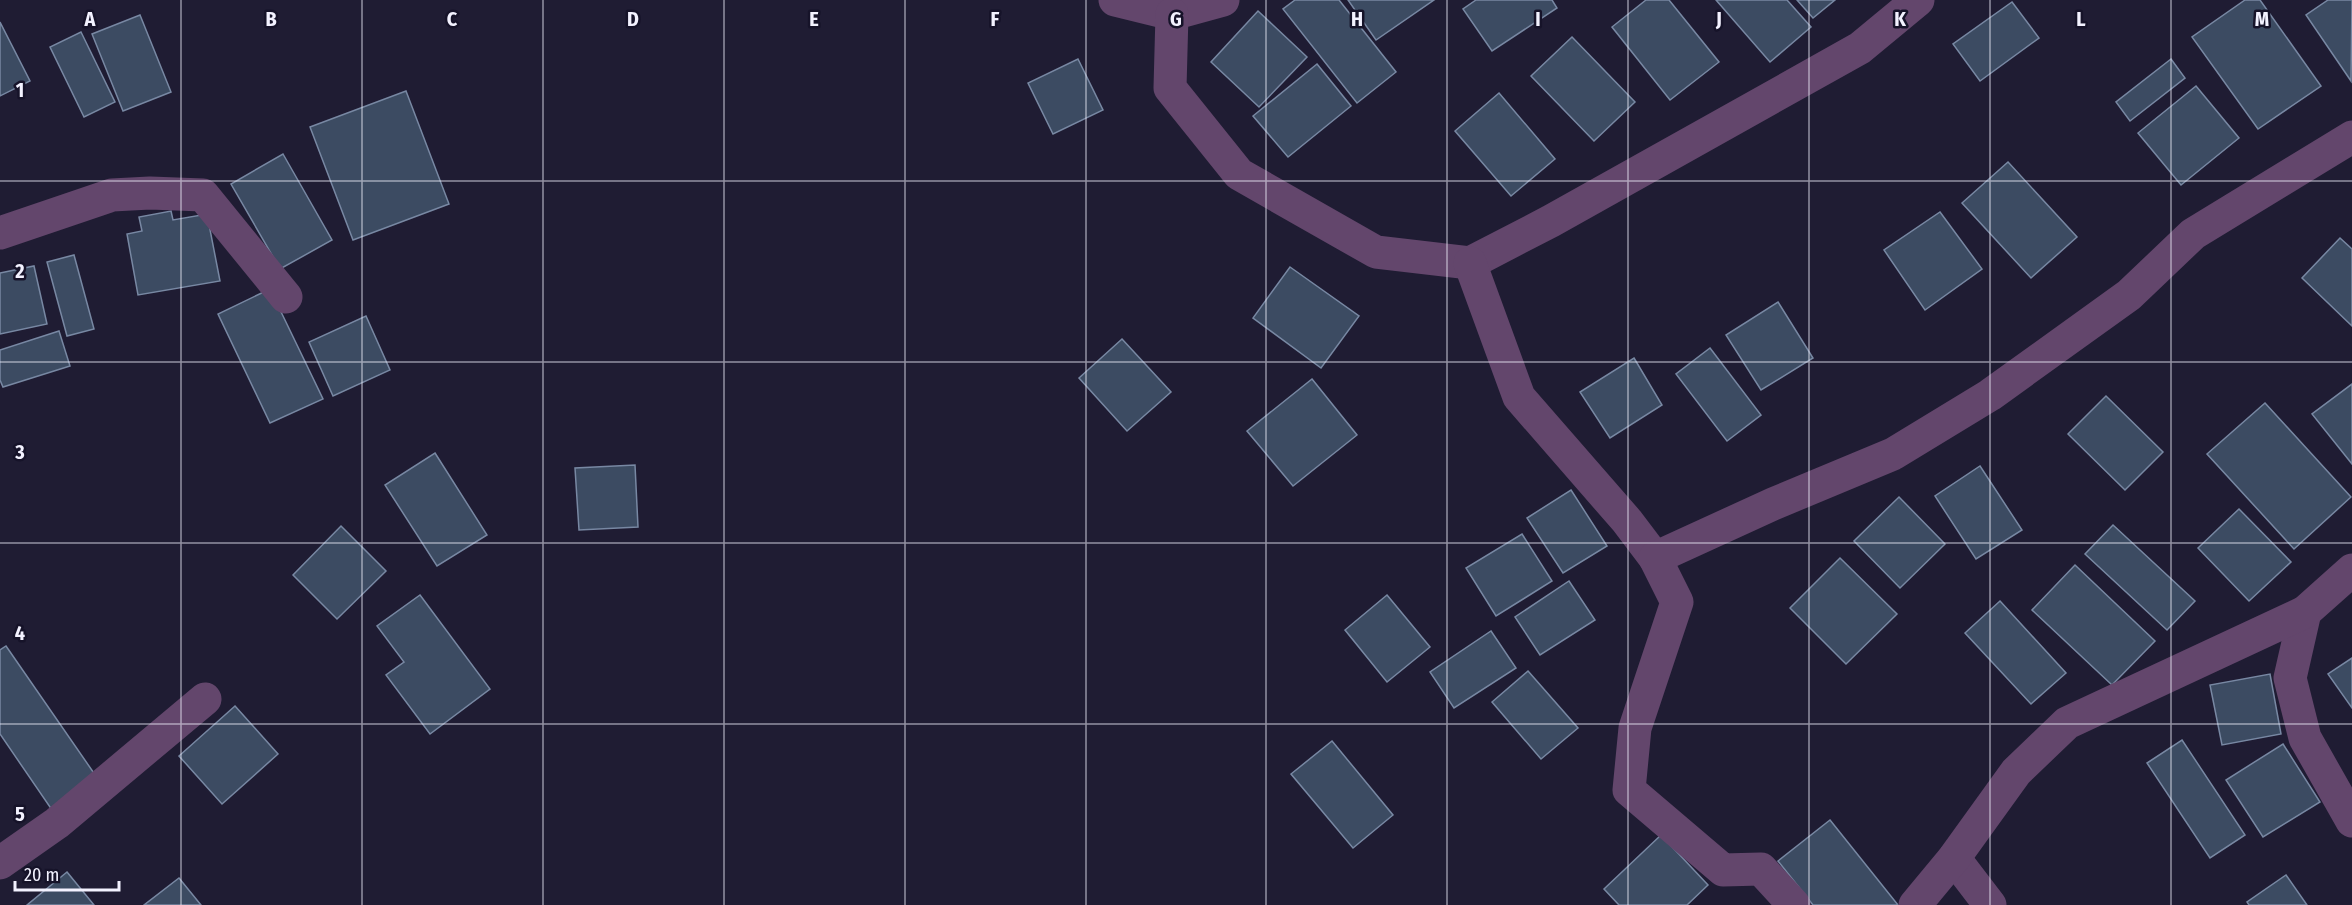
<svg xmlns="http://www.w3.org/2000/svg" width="2352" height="905" viewBox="0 0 2352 905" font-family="'Fira Sans Condensed',sans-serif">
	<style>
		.building { fill: #3c4b62; stroke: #7888a3; stroke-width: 1.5 }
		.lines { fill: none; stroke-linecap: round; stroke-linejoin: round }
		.street { stroke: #63466c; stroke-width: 33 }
		.grid { fill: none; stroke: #f3f2ff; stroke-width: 1.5; stroke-opacity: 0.55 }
		.grid-label { font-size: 20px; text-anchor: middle; font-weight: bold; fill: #f3f2ff; stroke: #161329; stroke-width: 5; stroke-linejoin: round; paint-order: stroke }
	</style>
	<rect width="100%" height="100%" fill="#1f1c33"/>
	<g class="building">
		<path d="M1295,0h44l57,72 -39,31 -74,-94z"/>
		<path d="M1348,0h86l-58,40z"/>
		<path d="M1476,0h76l5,8 -65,43 -29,-42z"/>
		<path d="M1646,0h23l50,62 -49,38 -58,-73z"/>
		<path d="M1716,0h71l24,27 -41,35z"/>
		<path d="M1797,0h38l-22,18z"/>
		<path d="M2245,0h15l61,86 -63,43 -66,-92z"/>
		<path d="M2328,0h24l-1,81 -45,-66z"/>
		<path d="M2012,2l27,36 -59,43 -27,-37z"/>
		<path d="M1258,11l49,46 -48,50 -48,-45z"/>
		<path d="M140,15l31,77 -48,19 -31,-77z"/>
		<path d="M0,22l30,59 -30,15z"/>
		<path d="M81,32l34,70 -31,15 -34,-70z"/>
		<path d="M1572,37l63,65 -41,39 -63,-65z"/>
		<path d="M1078,59l25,51 -50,24 -25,-51z"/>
		<path d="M2171,59l14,19 -55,43 -14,-19z"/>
		<path d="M1317,64l34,42 -63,51 -35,-41z"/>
		<path d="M2196,86l43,52 -58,47 -43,-52z"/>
		<path d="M406,91l43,113 -96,36 -43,-113z"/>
		<path d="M1499,93l56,66 -44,37 -56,-65z"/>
		<path d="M283,154l49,86 -52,29 -49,-85z"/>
		<path d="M2008,162l69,75 -46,41 -69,-75z"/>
		<path d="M171,211l2,9 34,-6 13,67 -82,14 -11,-61 15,-3 -3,-14z"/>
		<path d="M1940,212l42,57 -57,41 -41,-60z"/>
		<path d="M2340,238l12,11v77l-50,-48z"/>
		<path d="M74,255l20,74 -27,7 -20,-74z"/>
		<path d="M34,266l13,58 -47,10v-61z"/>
		<path d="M1290,267l69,49 -38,52 -68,-50z"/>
		<path d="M270,289l53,110 -53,24 -52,-109z"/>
		<path d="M1778,302l35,56 -52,32 -35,-55z"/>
		<path d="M366,316l24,54 -57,26 -24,-54z"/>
		<path d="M59,331l11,35 -67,21 -3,-7v-30z"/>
		<path d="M1122,339l49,53 -44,39 -48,-53z"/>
		<path d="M1710,348l51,67 -34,26 -51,-67z"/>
		<path d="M1634,358l28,47 -52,33 -30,-46z"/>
		<path d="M1312,379l45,56 -64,51 -46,-55z"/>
		<path d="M2352,384v80l-40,-50z"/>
		<path d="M2106,396l57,56 -38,38 -57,-56z"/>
		<path d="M2265,403l86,94 -57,52 -87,-95z"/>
		<path d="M435,453l52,82 -50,31 -52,-81z"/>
		<path d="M635,465l3,62 -59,3 -4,-62z"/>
		<path d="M1980,466l42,64 -46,29 -41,-63z"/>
		<path d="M1571,490l36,56 -44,27 -36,-55z"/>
		<path d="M1899,497l46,47 -45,44 -46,-47z"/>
		<path d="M2239,509l52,53 -42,39 -51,-53z"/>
		<path d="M2113,525l82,76 -28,29 -82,-76z"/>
		<path d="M341,526l45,45 -49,48 -44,-44z"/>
		<path d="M1522,534l30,47 -56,35 -30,-48z"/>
		<path d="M1840,558l57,56 -51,50 -56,-56z"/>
		<path d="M2075,565l80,76 -43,44 -80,-75z"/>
		<path d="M1569,581l26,39 -55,35 -25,-38z"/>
		<path d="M420,595l70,94 -60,45 -44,-59 18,-13 -27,-36z"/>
		<path d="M1387,595l43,52 -43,35 -42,-52z"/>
		<path d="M2000,601l66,72 -35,31 -66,-71z"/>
		<path d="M1491,631l25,37 -62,40 -24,-36z"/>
		<path d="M6,646l92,133 -46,31 -52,-76v-84z"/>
		<path d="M2352,658v50l-24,-34z"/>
		<path d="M1528,671l50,57 -37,31 -49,-57z"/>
		<path d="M2270,674l11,60 -59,11 -12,-60z"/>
		<path d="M235,706l43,48 -56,50 -43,-48z"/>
		<path d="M2182,740l63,95 -35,23 -63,-95z"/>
		<path d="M1332,741l61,74 -40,33 -62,-74z"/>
		<path d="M2283,744l37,58 -57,35 -37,-57z"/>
		<path d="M1830,820l68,85h-85l-35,-44z"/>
		<path d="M1661,835l47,50 -21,20h-68l-15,-16z"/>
		<path d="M67,872l27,33h-67z"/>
		<path d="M2286,875l21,30h-58l-2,-3z"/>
		<path d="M179,878l22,27h-57z"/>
	</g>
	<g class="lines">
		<g class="street">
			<path d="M1115,0l57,14 51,-14"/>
			<path d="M1172,14l-2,74 69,86 137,78 94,11 81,-42 309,-173 58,-48"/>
			<path d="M0,233l112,-38 38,-2 53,2 83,102"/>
			<path d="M1470,263l49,134 108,124 28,37"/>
			<path d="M2305,612l-15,66 15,60 47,83"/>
			<path d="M1954,858l36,47"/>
			<path d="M0,863l57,-40 148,-124"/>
			<path d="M1794,905l-33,-36 -38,1 -94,-80 6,-62 42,-126 -22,-44 118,-54 120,-50 97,-59 139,-100 64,-61 159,-97"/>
			<path d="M1915,905l39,-47 62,-86 51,-49 238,-111 47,-42"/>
		</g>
	</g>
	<path class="grid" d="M181,0v905M362,0v905M543,0v905M724,0v905M905,0v905M1086,0v905M1266,0v905M1447,0v905M1628,0v905M1809,0v905M1990,0v905M2171,0v905M0,181h2352M0,362h2352M0,543h2352M0,724h2352"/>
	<g class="grid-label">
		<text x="90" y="26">A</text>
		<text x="271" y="26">B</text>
		<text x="452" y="26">C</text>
		<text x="633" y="26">D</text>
		<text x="814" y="26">E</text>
		<text x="995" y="26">F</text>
		<text x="1176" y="26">G</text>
		<text x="1357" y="26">H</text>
		<text x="1538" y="26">I</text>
		<text x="1719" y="26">J</text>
		<text x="1900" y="26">K</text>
		<text x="2081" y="26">L</text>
		<text x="2262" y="26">M</text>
		<text x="20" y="97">1</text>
		<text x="20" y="278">2</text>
		<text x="20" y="459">3</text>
		<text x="20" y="640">4</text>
		<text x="20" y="821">5</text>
	</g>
	<path d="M15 881v9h104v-9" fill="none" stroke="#f3f2ff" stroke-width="3"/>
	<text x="24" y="881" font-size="18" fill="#f3f2ff" stroke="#161329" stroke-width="4.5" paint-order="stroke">20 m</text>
</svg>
